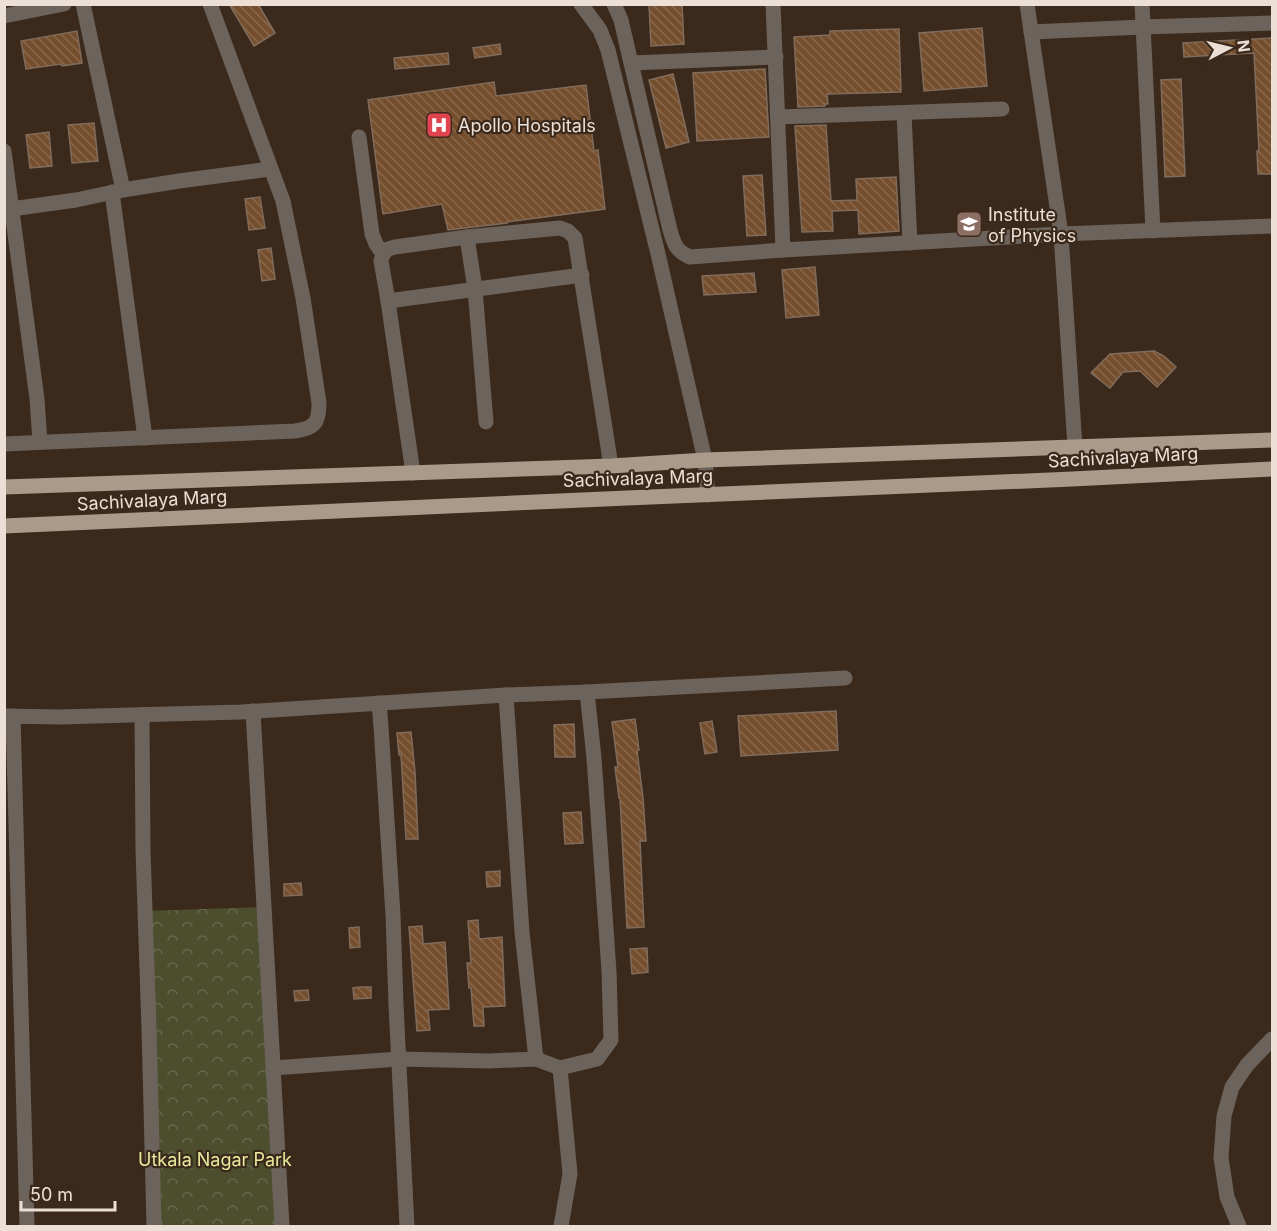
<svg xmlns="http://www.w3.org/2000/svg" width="1277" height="1231" viewBox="0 0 1277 1231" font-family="Inter,sans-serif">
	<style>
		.park { fill: url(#park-crowns) }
		.building { fill: url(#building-back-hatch); stroke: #806c5c; stroke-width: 1.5 }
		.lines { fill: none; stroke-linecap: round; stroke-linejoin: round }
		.minor { stroke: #6c645c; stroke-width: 15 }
		.major { stroke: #aa9a8a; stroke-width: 15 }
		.labels { text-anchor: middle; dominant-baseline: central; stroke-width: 4.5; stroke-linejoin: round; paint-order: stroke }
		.poi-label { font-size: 18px; fill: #ebdfd6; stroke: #3b291b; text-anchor: start }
		.street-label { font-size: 18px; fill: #ebdfd6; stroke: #3b291b }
		.park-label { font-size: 18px; fill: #e5eb9c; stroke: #3b291b }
	</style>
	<defs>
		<pattern id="park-crowns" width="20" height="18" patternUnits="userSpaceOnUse" patternTransform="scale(1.5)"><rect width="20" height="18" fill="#4c4e2e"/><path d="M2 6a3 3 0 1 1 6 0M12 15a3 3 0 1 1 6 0" fill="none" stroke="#66674c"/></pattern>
		<pattern id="building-back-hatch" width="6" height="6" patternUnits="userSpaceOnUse" patternTransform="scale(1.5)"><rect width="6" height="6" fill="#754e2d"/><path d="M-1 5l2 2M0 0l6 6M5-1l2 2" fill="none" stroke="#89674b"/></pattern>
	</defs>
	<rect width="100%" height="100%" fill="#3b291b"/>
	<path class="park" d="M264,907l17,319h-127l-9,-315z"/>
	<g class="building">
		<path d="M229,4h29l17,29 -21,13z"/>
		<path d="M649,4h33l2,40 -33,2z"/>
		<path d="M982,28l5,58 -63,5 -5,-58z"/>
		<path d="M899,29l2,63 -74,2 1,10h-3v2l-27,1 -4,-70 36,-2v-4z"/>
		<path d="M77,31l5,32 -20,3 -1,-2 -35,5 -5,-28z"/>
		<path d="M1272,38v136h-14l-1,-23h2l-5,-98 -70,4 -1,-14z"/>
		<path d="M500,44l1,10 -26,4 -2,-10z"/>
		<path d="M448,53l1,11 -54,5 -1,-11z"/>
		<path d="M765,69l4,68 -72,4 -4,-68z"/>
		<path d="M673,74l16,68 -23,6 -17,-68z"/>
		<path d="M1181,79l4,97 -20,1 -4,-97z"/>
		<path d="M494,82l2,14 90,-11 8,66 4,-1 7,59 -98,13v1l-59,7 -6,-26 -59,10 -15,-114z"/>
		<path d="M94,123l4,38 -26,2 -4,-38z"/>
		<path d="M826,125l5,76 26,-1 -1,-21 40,-2 3,54 -40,3 -1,-24 -26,1 1,20 -31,1 -7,-106z"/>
		<path d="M49,132l3,34 -22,2 -4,-33z"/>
		<path d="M762,175l4,60 -19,1 -4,-60z"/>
		<path d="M260,197l5,31 -16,2 -4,-31z"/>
		<path d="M271,248l4,31 -13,2 -4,-31z"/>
		<path d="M815,267l4,48 -33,3 -4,-48z"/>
		<path d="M754,273l2,19 -52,3 -2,-19z"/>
		<path d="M1154,351l10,5 12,11 -19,20 -17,-16 -17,1 -13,16 -19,-15 19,-19z"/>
		<path d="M836,711l2,39 -97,6 -3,-40z"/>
		<path d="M635,719l4,31h-2l6,48 3,43h-6l4,86 -17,1 -7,-130h-1l-4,-31h3l-6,-45z"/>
		<path d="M712,721l5,31 -12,2 -5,-31z"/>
		<path d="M574,724l1,33h-20l-1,-32z"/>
		<path d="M411,732l4,40 3,67h-12l-5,-84h-2l-2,-22z"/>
		<path d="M581,812l2,31 -18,1 -2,-31z"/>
		<path d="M500,871v15l-13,1 -1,-15z"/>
		<path d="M301,883l1,12 -18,1v-12z"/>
		<path d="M478,920l1,19 23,-2 3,69 -22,1 1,19h-10l-3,-38h-2l-2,-25h4l-3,-42z"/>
		<path d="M422,926l1,18 22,-2 4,67 -21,1 2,20 -13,1 -8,-104z"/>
		<path d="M359,927l1,20 -10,1 -1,-20z"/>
		<path d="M647,948l1,24 -16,2 -2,-25z"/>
		<path d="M361,987h10v11l-17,1 -1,-11z"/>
		<path d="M308,990l1,10 -14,1 -1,-10z"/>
	</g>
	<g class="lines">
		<g class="minor">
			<path d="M83,4l40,186"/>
			<path d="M581,4l19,26 8,20 51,208 46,202 3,35"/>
			<path d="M614,4l7,16 49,210c4,14 6,21 20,27l93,-7 278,-16 211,-8"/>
			<path d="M773,4l10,246"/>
			<path d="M1027,4l34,230 14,213"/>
			<path d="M1142,4l11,227"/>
			<path d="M4,16l60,-12"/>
			<path d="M1031,32l112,-5 129,-4"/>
			<path d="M631,63l145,-6"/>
			<path d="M904,113l6,130"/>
			<path d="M778,117l224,-8"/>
			<path d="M359,137l13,97 4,10 7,10"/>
			<path d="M4,151l33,248 3,43"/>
			<path d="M112,192l33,246"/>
			<path d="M4,210l72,-10 47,-10 56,-9 91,-12"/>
			<path d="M467,237l8,52 11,133"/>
			<path d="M388,301l194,-26"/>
			<path d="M4,444l291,-13c20,-3 24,-8 24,-28l-16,-105 -20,-97 -73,-197"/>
			<path d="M413,473l-25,-172 -7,-40 2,-7 5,-5 7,-2 72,-10 93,-9 8,3 7,7 36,228"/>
			<path d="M587,692l258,-14"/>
			<path d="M506,695l81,-3 7,66 15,213 2,69 -14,19 -37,9"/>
			<path d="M379,703l2,24 12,188 3,90 11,221"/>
			<path d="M253,711l29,515"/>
			<path d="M142,715l1,135 6,179 5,197"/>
			<path d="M4,716l55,1 182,-5 265,-17 16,237 14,127 24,9 10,106 -9,52"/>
			<path d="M13,716l14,510"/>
			<path d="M273,1068l126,-9 90,2 47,-2"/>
			<path d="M1239,1226l-12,-29 -6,-39 3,-42 8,-29 15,-22 25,-26"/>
		</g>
		<g class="major">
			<path d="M4,487l607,-21 94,-6 567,-20"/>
			<path d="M4,526l623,-28 445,-19 200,-10"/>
		</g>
	</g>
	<defs>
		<symbol id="hospital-square" viewBox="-11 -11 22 22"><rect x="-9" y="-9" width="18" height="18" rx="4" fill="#e0444e" stroke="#3b291b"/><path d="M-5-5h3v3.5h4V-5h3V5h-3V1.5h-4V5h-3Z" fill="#fff"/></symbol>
		<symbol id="university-square" viewBox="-11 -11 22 22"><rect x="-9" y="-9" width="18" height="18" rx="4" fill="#8d6e63" stroke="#3b291b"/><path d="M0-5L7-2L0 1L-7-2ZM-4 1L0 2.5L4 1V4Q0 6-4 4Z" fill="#fff"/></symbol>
	</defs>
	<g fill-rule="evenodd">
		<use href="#hospital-square" x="424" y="110" width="30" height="30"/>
		<use href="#university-square" x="954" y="209" width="30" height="30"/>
	</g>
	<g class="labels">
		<g class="poi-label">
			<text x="458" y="125">Apollo Hospitals</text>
			<text x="988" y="214">Institute<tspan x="988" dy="21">of Physics</tspan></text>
		</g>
		<g class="street-label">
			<text transform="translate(1123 457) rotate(-3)">Sachivalaya Marg</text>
			<text transform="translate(638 478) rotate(-2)">Sachivalaya Marg</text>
			<text transform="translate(152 500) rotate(-3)">Sachivalaya Marg</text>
		</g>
		<g class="park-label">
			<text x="215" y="1159">Utkala Nagar Park</text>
		</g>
	</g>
	<rect width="1277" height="1231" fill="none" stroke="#ebdfd6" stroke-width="12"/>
	<g transform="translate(1229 48) rotate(83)" stroke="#3b291b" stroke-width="4.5" paint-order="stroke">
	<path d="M0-4.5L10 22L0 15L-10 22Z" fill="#ebdfd6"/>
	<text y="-9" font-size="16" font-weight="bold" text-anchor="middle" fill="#ebdfd6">N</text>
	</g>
	<path d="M21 1201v9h94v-9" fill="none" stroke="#ebdfd6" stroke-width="3"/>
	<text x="30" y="1201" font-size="18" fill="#ebdfd6" stroke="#3b291b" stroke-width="4.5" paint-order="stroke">50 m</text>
</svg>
